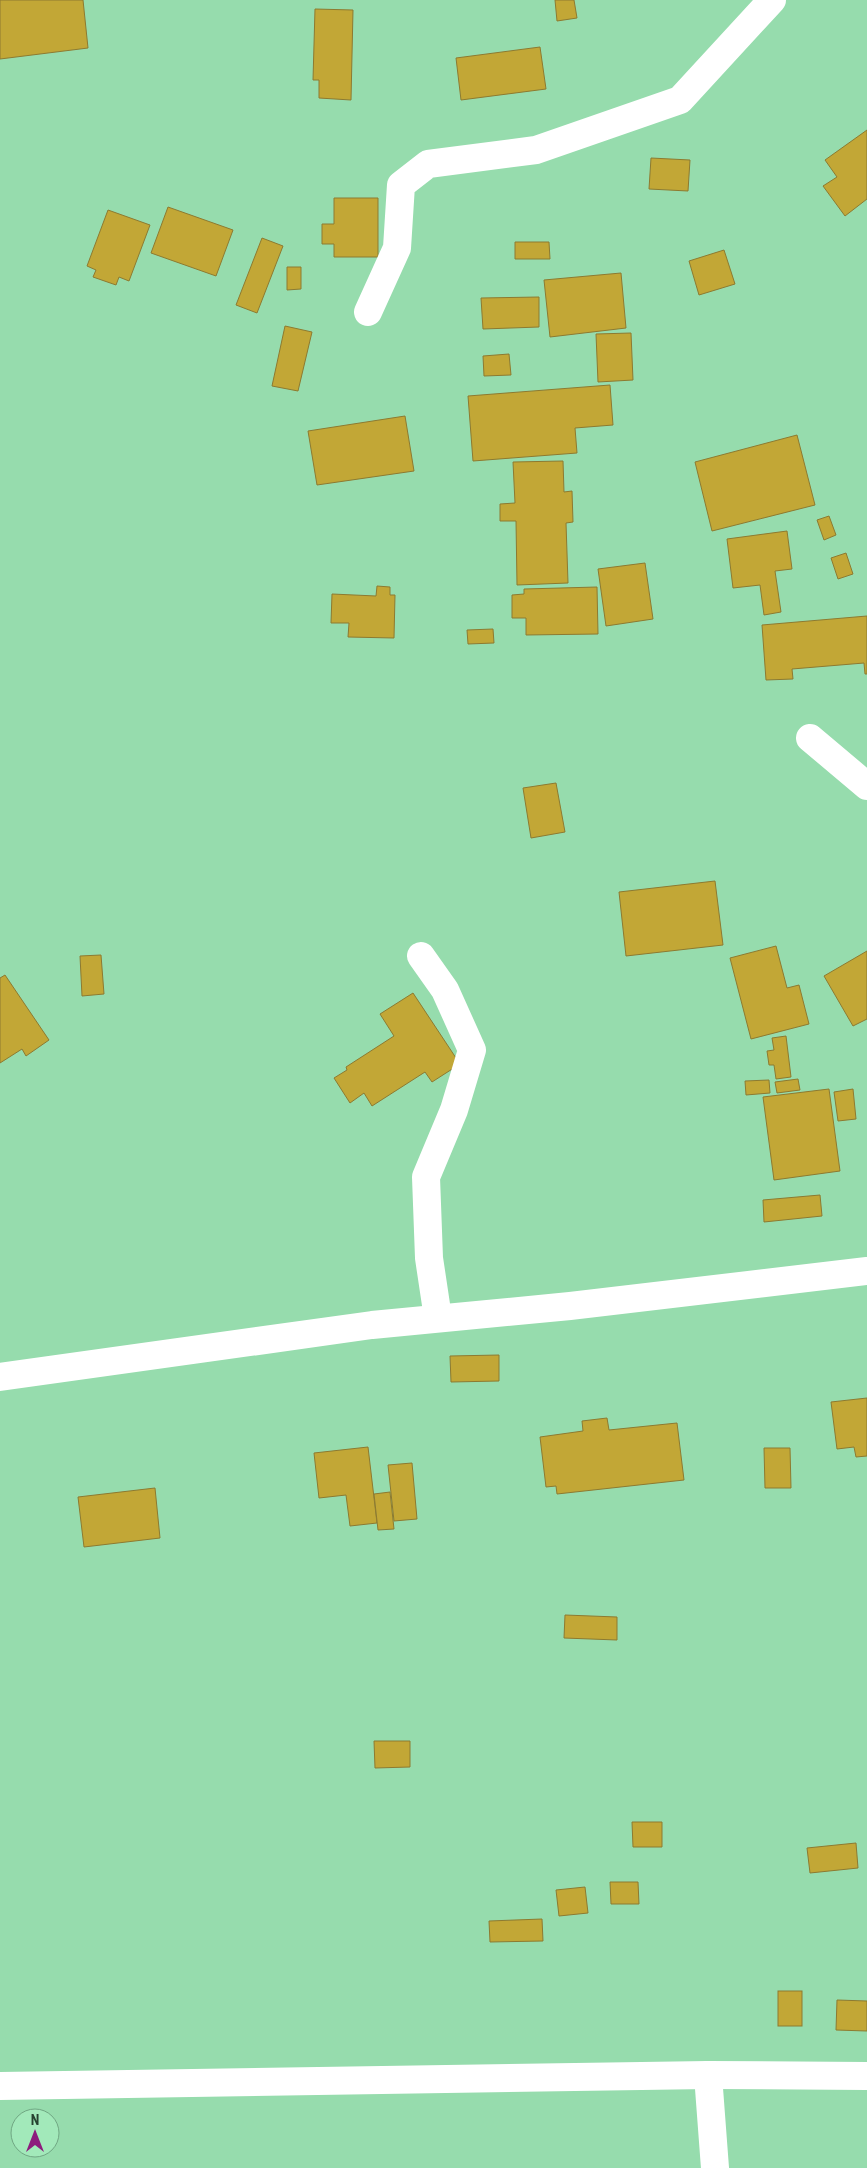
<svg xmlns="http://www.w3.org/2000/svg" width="867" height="2168" viewBox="0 0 867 2168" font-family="'Roboto Condensed',sans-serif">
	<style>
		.building { fill: #c2a736; stroke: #8d7a30 }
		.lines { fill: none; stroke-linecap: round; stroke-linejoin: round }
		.minor { stroke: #fff; stroke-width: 28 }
	</style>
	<rect width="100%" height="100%" fill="#96dcad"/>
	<g class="building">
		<path d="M0,0h83l5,48 -88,11z"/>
		<path d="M555,0h19l3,18 -20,3z"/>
		<path d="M315,9l38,1 -2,90 -32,-2v-18h-6z"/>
		<path d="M540,47l6,42 -85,11 -5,-42z"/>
		<path d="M867,130v69l-22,17 -22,-30 14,-9 -12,-17z"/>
		<path d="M651,158l39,2 -2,31 -39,-2z"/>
		<path d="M334,198h44v59h-44v-13h-12v-20h12z"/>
		<path d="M168,207l65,23 -17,46 -65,-23z"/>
		<path d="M108,210l42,15 -21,56 -10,-4 -3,8 -23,-8 3,-7 -9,-4z"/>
		<path d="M262,238l21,8 -26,67 -21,-8z"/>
		<path d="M515,242h34l1,17h-35z"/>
		<path d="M724,250l11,34 -36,11 -10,-34z"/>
		<path d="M287,267h14v22l-14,1z"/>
		<path d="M621,273l5,55 -76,9 -6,-57z"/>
		<path d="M539,297v30l-56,2 -2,-31z"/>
		<path d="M285,326l27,6 -14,59 -26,-5z"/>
		<path d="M631,333l2,47 -35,2 -2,-48z"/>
		<path d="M509,354l2,21 -27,1 -1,-20z"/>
		<path d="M610,385l3,40 -38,3 2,25 -104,8 -5,-65z"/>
		<path d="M405,416l9,55 -97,14 -9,-54z"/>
		<path d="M797,435l18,70 -103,26 -17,-69z"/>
		<path d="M563,461l1,31 8,-1 1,31 -7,1 2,60 -51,2 -1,-64h-16v-17l15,-1 -2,-41z"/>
		<path d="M829,516l7,19 -12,5 -7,-20z"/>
		<path d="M787,531l5,38 -17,2 6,41 -17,3 -4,-30 -27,3 -6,-49z"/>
		<path d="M846,553l7,21 -15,5 -7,-21z"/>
		<path d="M645,563l8,56 -47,7 -8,-57z"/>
		<path d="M377,586l13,1v8h5l-1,43 -46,-1 1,-14h-18l1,-29 44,2z"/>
		<path d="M597,587l1,47 -72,1v-17h-14v-23l12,-1v-5z"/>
		<path d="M867,616v58h-2l-1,-11 -72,6 1,10 -27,1 -4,-55z"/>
		<path d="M493,629l1,14 -26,1 -1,-14z"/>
		<path d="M556,783l9,49 -34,6 -8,-50z"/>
		<path d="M715,881l8,64 -97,11 -7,-64z"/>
		<path d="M776,946l11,42 12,-3 10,39 -58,15 -21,-81z"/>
		<path d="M867,951v68l-14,7 -29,-50z"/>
		<path d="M101,955l3,39 -22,2 -2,-40z"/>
		<path d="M5,975l44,65 -23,16 -4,-7 -22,14v-85z"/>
		<path d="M413,993l47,71 -28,18 -7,-10 -53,34 -8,-13 -14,10 -16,-25 13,-8 -1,-3 48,-31 -14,-22z"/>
		<path d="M786,1036l5,41 -15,2 -2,-14h-5l-2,-14 7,-1 -2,-12z"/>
		<path d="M798,1079l2,11 -23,3 -2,-11z"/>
		<path d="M769,1080l1,13 -24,2 -1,-14z"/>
		<path d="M829,1089l11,82 -66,9 -11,-83z"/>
		<path d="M853,1089l3,30 -18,2 -4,-29z"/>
		<path d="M820,1195l2,21 -58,6 -1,-22z"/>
		<path d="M499,1355v26l-48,1 -1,-26z"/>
		<path d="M867,1398v58l-11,1 -2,-10 -17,2 -6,-47z"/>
		<path d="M607,1418l2,12 68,-7 7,57 -127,14 -1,-8 -10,1 -6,-50 43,-6 -1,-10z"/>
		<path d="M368,1447l9,76 -27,3 -4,-31 -27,3 -5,-45z"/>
		<path d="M764,1448h26l1,40h-26z"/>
		<path d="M412,1463l5,56 -23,2 -6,-56z"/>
		<path d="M155,1488l5,50 -76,9 -6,-50z"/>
		<path d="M390,1492l4,37 -16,1 -4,-36z"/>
		<path d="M565,1615l52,2v23l-53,-2z"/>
		<path d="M374,1741h36v26l-35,1z"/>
		<path d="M632,1822h30v25h-29z"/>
		<path d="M856,1843l2,25 -48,5 -3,-25z"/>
		<path d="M610,1882h28l1,22h-28z"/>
		<path d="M585,1887l3,26 -29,3 -3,-26z"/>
		<path d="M542,1919l1,22 -53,1 -1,-21z"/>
		<rect x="778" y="1991" width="24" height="35"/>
		<path d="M837,2000l30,1v30l-31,-1z"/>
	</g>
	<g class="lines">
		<g class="minor">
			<path d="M368,312l29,-64 4,-63 27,-21 108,-14 144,-50 92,-100"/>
			<path d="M810,738l57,48"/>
			<path d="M421,956l24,34 27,60 -18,60 -28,67 3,81 9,60"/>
			<path d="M0,1377l372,-52 198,-19 297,-35"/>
			<path d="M708,2075l7,93"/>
			<path d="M0,2086l708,-11 159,1"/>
		</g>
	</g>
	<g transform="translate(35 2133)"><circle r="24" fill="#a2e9ba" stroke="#70a783"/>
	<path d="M0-4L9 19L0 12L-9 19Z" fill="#8d1b7d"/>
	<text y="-8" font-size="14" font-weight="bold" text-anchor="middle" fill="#264330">N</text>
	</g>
</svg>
